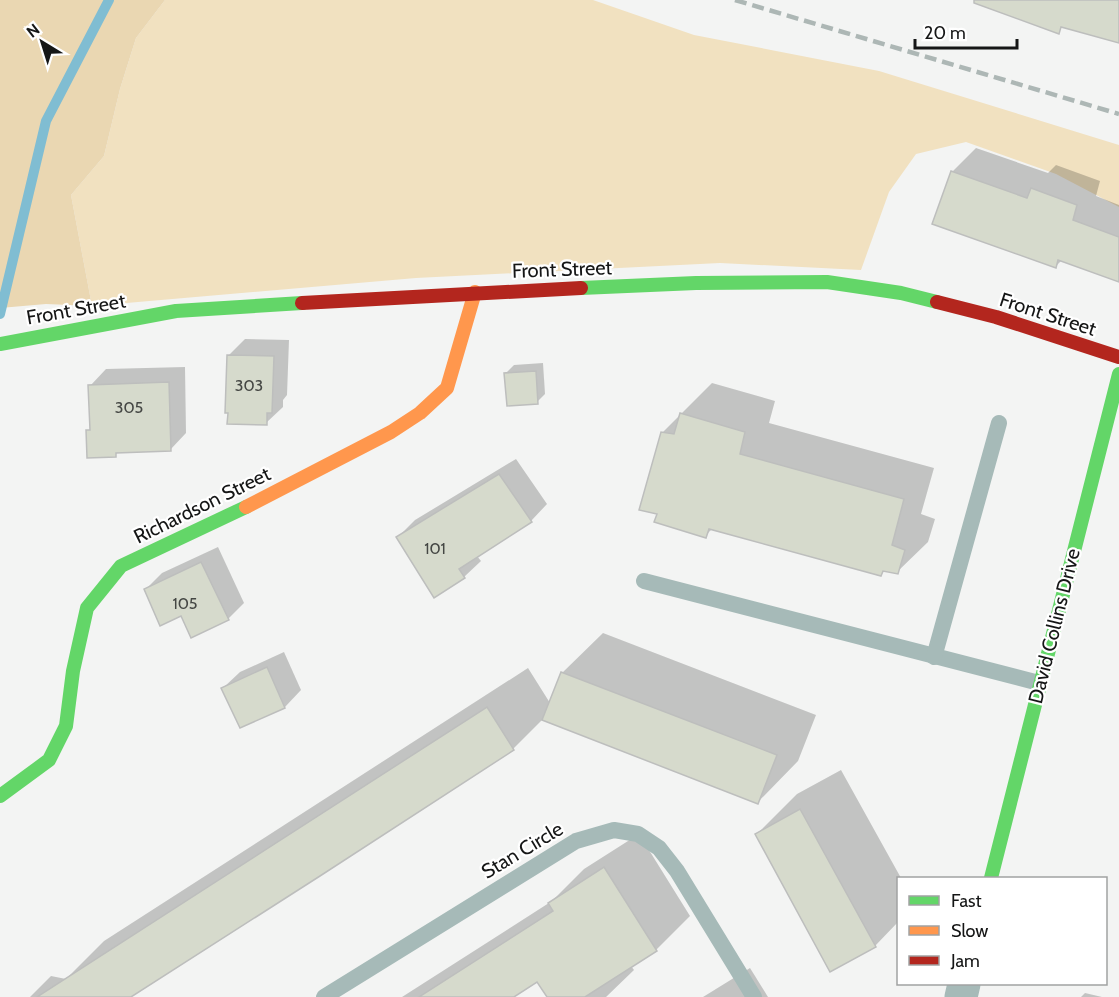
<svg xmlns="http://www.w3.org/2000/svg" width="1119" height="997" viewBox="0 0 1119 997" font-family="Cabin,sans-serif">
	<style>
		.green { fill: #f1e1c0 }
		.forest { fill: #ead7b2 }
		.shadow { fill: #0003 }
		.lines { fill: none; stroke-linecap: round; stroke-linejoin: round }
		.stream { stroke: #80bdd2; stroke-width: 10 }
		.building { fill: #d6dacc; stroke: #bdbebd; stroke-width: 1.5 }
		.lane { stroke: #a6bab8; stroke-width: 16 }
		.street { stroke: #a6bab8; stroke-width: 33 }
		.fast { stroke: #63d668; stroke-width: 14 }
		.slow { stroke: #ff974d; stroke-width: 14 }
		.jam { stroke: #b3261e; stroke-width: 14 }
		.rail { stroke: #adb7b5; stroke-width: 4.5; stroke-dasharray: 12 6; stroke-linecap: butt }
		.labels { text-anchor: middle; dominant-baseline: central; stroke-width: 4.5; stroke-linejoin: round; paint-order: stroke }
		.number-label { font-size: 16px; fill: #454744 }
		.street-label { font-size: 20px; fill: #151616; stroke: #fff }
	</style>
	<rect width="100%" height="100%" fill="#f3f4f3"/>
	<path class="green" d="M165,0h428l101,35 185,36 240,74v62l-63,-33 -90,-32 -50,12 -27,38 -28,78 -141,-7 -304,15 -324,28 -21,-111 33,-39 16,-67 16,-51z"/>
	<path class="forest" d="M0,0h165l-29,38 -16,51 -16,67 -33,39 21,111 -46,-2 -46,4z"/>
	<g class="shadow">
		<path d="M976,148l72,25 8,-8 44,16 -4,15 23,9v72l-57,-17 -7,7 -103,-95z"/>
		<path d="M245,339l44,1 -2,55 -4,5v7l-17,16 -38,-67z"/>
		<path d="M543,363l2,31 -8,8 -31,-29 8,-8z"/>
		<path d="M185,367l1,66 -16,17 -51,1 -4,4 -27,-24 3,-3 -1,-42 16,-17z"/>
		<path d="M712,383l63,18 -6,22 165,45 -13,46 14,5 -7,23 -31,30 -12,-2 -4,5 -168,-47 -8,8 -46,-23 3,-80z"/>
		<path d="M516,459l31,45 -16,17 -54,35 4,5 -17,16 -66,-40 17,-17z"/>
		<path d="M218,547l26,56 -16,16 -46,-5 -37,-24 17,-17z"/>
		<path d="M603,633l213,82 -18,46 -40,41 -215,-83 -30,30 -384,248h-99l21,-21 15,3 38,-38 424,-273 22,35 12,-30z"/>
		<path d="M284,652l17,38 -16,17 -44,19 -18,-38 17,-16z"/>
		<path d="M841,770l60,108h-3v44l-23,24 -118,-112 40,-40z"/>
		<path d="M639,834l51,82 -34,34 -25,16 3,4 -28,27h-57l-11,-17 -27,17h-109l150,-96 32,-32z"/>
		<path d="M750,968l18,29h-65z"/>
		<path d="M1085,993l17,4h-21z"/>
	</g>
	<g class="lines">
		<path class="stream" d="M0,314l46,-193 63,-121"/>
	</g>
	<g class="building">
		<path d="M974,0h145v43l-58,-16 -2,7 -85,-31z"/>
		<path d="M951,171l76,27 4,-10 46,17 -4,15 46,17v45l-61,-22 -2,8 -124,-44z"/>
		<path d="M227,355l47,1 -2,57h-5v12l-40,-1 1,-11h-3z"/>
		<path d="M536,371l2,33 -31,2 -3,-33z"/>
		<path d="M169,382l2,69 -55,2v4l-29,1 -1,-28h4l-2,-45z"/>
		<path d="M680,413l65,19 -5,22 164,45 -12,46 13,5 -7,24 -15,-3 -2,5 -172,-47 -3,9 -52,-16 3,-8 -18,-4 22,-78 13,2z"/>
		<path d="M499,474l33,48 -73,47 6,9 -31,20 -38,-61z"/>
		<path d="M201,562l28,58 -38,18 -10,-22 -21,10 -16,-37z"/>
		<path d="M267,667l18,41 -45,20 -19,-40z"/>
		<path d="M561,672l216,83 -19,49 -216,-84z"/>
		<path d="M487,707l27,43 -194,126 -189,121h-94z"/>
		<path d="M800,809l76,138 -46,25 -75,-138z"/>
		<path d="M604,867l53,84 -72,46h-38l-10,-15 -23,15h-95l134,-86 -5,-8z"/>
	</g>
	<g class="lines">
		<g class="lane">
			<path d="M644,581l395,102"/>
			<path d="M934,657l65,-234"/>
			<path d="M324,997l252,-156 38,-11 24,4 21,14 18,23 77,126"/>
		</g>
		<path class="street" d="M961,997l3,-13"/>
		<g class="fast">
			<path d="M581,288l115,-5 131,-1 74,11 36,9"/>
			<path d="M0,344l176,-33 126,-8"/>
			<path d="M0,796l49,-36 17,-34 7,-55 14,-63 34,-42 125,-59"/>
			<path d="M991,878l128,-504"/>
		</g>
		<path class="slow" d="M246,507l145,-75 29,-19 27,-25 28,-96"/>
		<g class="jam">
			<path d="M937,302l59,15 123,40"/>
			<path d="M302,303l279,-15"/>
		</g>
		<path class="rail" d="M735,0l384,114"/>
	</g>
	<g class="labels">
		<g class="number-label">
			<text x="249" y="385">303</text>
			<text x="129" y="407">305</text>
			<text x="435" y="548">101</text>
			<text x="185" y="603">105</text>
		</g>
		<g class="street-label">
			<text transform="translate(562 269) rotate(-2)">Front Street</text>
			<text transform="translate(76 309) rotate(-10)">Front Street</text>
			<text transform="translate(1048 314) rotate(18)">Front Street</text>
			<text transform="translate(202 505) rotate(-26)">Richardson Street</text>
			<text transform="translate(1054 626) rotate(-76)">David Collins Drive</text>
			<text transform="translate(522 850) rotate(-31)">Stan Circle</text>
		</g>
	</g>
	<rect x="897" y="877" width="210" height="108" fill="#ffffff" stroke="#a1a2a2" stroke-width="1.5"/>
	<rect x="909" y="896" width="30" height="9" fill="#63d668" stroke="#a1a2a2" stroke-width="1.5"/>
	<text x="951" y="907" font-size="18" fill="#151616">Fast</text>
	<rect x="909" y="926" width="30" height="9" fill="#ff974d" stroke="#a1a2a2" stroke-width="1.5"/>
	<text x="951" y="937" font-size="18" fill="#151616">Slow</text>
	<rect x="909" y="956" width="30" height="9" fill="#b3261e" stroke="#a1a2a2" stroke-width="1.5"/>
	<text x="951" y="967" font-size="18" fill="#151616">Jam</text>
	<g transform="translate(42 42) rotate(322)" stroke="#ffffff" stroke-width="4.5" paint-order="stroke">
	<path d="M0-4.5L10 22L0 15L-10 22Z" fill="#151616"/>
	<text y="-9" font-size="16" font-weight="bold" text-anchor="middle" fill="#151616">N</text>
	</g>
	<path d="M915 39v9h102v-9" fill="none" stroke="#151616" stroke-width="3"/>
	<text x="924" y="39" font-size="18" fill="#151616" stroke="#ffffff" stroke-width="4.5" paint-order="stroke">20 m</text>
</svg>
